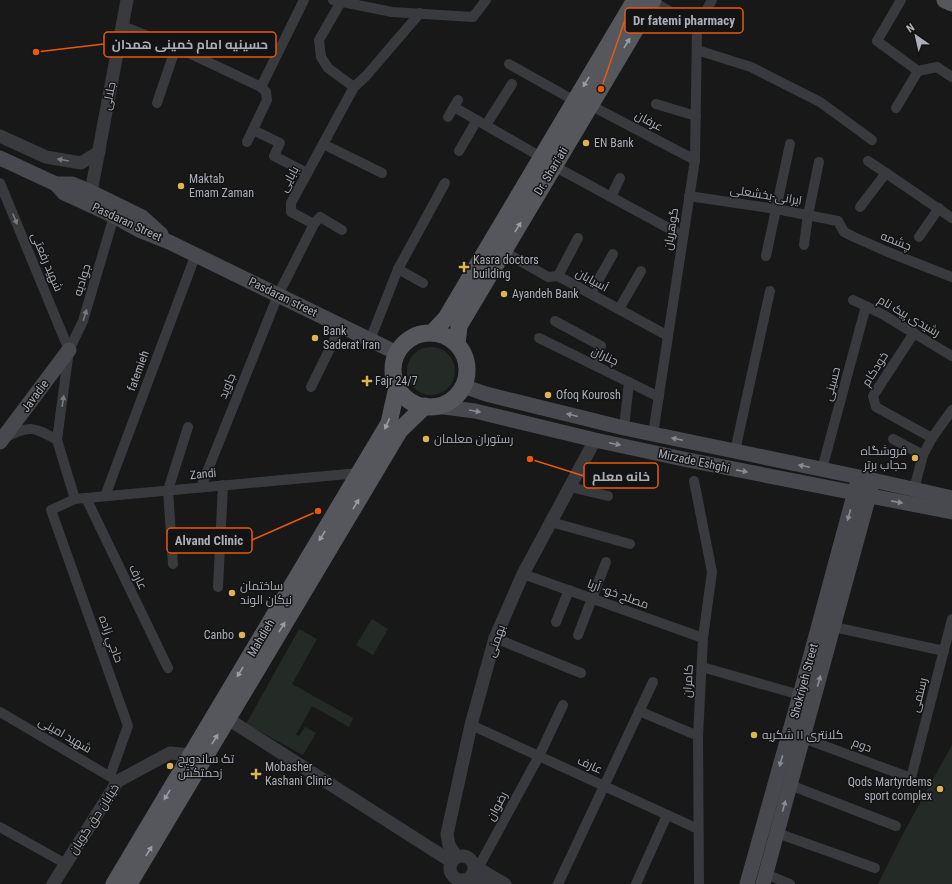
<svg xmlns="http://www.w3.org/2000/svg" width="952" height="884" viewBox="0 0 952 884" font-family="'Roboto Condensed',Cairo,sans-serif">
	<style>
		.green { fill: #242b26 }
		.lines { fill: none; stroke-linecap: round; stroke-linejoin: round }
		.minor { stroke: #393a3e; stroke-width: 10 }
		.tertiary { stroke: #393a3e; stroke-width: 13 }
		.secondary { stroke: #48494e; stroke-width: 15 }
		.primary { stroke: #56575d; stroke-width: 17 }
		.oneway { fill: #9b9da6 }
		.oneway2 { fill: #787a81 }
		.oneway3 { fill: #898b93 }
		.poi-dot { fill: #dbb54e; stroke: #131314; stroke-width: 1.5 }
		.labels { text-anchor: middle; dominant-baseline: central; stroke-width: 3; stroke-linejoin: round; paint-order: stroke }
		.street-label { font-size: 12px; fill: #acafb8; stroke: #131314 }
		.poi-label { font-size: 12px; fill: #acafb8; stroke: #131314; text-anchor: start }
		.leader { fill: none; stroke: #e8590c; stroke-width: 1.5 }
		.callout-dot { fill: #e8590c; stroke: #131314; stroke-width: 1.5 }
		.callout { fill: #131314; stroke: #e8590c; stroke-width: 1.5 }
		.callout-label { font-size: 13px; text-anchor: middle; font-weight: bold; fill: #acafb8 }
	</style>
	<rect width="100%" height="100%" fill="#181819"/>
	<g class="green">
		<circle cx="431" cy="371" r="24"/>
		<path d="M372,619l16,10 -15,26 -17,-10z"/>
		<path d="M299,629l18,10 -25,45 61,34 -4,9 -37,-21 -16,29 3,1 6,-9 11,6 -13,22 -57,-31z"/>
		<path d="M952,745v139h-74l26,-52z"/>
	</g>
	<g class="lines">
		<g class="minor">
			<path d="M333,0l59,12 81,5 13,-17"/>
			<path d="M342,0l-23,40 2,17 7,11 26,19 12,-11 54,-63"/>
			<path d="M901,0l-24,41 41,30 19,-4 15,10"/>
			<path d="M652,1l45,26"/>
			<path d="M122,26l54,21 85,40 5,5 1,8 -20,42"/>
			<path d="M697,50l54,17 69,35 52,38"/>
			<path d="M509,64l66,37"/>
			<path d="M261,87l43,-87"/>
			<path d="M157,103l19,-56"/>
			<path d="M656,104l40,12"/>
			<path d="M590,105l105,55"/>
			<path d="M454,107l87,50"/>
			<path d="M896,108l22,-37"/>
			<path d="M448,117l10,-17"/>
			<path d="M486,125l26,-41"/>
			<path d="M253,130l27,13 -6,13 33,17"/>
			<path d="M323,144l59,29"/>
			<path d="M459,151l18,-31"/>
			<path d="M868,161l18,12 66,45"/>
			<path d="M554,166l129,70"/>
			<path d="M0,183l69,167"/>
			<path d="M689,196l87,13 62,12 6,11 10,5 34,15 64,25"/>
			<path d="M611,197l9,-19"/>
			<path d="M860,207l26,-34"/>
			<path d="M314,224l6,-7 22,13"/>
			<path d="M919,237l20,-29"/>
			<path d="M804,245l4,-30 11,-53"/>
			<path d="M503,251l45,26 10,-1 110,60"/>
			<path d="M766,256l24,-112"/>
			<path d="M398,269l25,14"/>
			<path d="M558,276l20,-38"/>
			<path d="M591,293l22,-39"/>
			<path d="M853,300l29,14 70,42"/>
			<path d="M619,309l22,-38"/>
			<path d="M555,321l46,25 -7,19"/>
			<path d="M914,333l-41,63 3,11 56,31"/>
			<path d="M539,338l120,59"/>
			<path d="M370,340l28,-71 47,-86"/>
			<path d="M311,387l30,-61"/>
			<path d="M624,428l5,-46"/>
			<path d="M653,434l42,-274 2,-133 15,-27"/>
			<path d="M6,437c24,-12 28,-10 51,3"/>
			<path d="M893,439l30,16"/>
			<path d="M735,451l35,-160"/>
			<path d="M822,469l44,-163"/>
			<path d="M694,481l18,91 -9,66 -5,98 1,148"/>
			<path d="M201,487l77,-192 36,-71 -23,-12v-9l63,-116"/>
			<path d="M570,487l38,9"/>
			<path d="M914,489l9,-34 9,-17 20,-28"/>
			<path d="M105,496l91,-242"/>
			<path d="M86,498l82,170"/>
			<path d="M75,499l-18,-59 12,-90 14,-29 31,-105"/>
			<path d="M551,522l79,22"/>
			<path d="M173,564l-5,-74 20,-63"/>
			<path d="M523,574l180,64"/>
			<path d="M218,587l5,-102"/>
			<path d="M556,622l13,-32"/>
			<path d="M834,627l110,24"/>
			<path d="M578,635l28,-73"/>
			<path d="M495,638l86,35"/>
			<path d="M702,667l98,28"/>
			<path d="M639,711l59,25"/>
			<path d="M0,712l114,67"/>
			<path d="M471,725l227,104"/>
			<path d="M803,738l108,40 41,-159"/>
			<path d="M110,776l18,-50 -77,-216 24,-11 284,-26"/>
			<path d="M790,785l106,41"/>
			<path d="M0,827l66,37"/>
			<path d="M777,833l98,35"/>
			<path d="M478,868l61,-112 24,-51"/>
			<path d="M766,874l24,10"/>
			<path d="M558,884l95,-202"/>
			<path d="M636,884l31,-69"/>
		</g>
		<g class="tertiary">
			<path d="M0,136l46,21 35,6 18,-11"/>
			<path d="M91,192l36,-192"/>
			<path d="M228,719l224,143"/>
			<circle cx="462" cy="868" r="12"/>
			<path d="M457,857l-8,-12 -2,-11 24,-109 24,-87 28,-64 72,-134"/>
			<path d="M474,866l31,18"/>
			<path d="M468,879l23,5"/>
			<path d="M53,884l65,-103 52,-28 21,2"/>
		</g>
		<g class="secondary">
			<path d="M0,158l56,26h16l19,8 51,25 19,17"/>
			<path d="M56,184l8,9 50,23 25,14 30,12 228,111"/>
			<path d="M463,386l23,8 138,34 235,49 93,21"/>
			<path d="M436,406l39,5 120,29 93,20 264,52"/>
			<path d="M0,442l69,-92"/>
			<path d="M747,884l53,-189 57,-211"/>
			<path d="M763,884l108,-396"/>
		</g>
		<g class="primary">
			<path d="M945,0l7,3"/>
			<path d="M432,333l14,-15 189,-318"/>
			<circle cx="430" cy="370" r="37"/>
			<path d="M457,344l2,-18 194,-326"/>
			<path d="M114,884l275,-461 8,-36"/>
			<path d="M129,884l271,-454 25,-24"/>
		</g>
	</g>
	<defs><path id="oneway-solid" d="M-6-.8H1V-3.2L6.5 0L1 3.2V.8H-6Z"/></defs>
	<g class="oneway">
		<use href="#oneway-solid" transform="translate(627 43) rotate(-59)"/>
		<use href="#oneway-solid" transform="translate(586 82) rotate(121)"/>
		<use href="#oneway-solid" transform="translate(518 227) rotate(-59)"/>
		<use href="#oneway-solid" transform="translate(387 424) rotate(114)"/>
		<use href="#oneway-solid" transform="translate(356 504) rotate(-59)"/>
		<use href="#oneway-solid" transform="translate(322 536) rotate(121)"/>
		<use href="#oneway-solid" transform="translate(282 627) rotate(-59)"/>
		<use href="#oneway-solid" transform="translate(240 672) rotate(121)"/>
		<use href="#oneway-solid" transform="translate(215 739) rotate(-59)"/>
		<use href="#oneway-solid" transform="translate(167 795) rotate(121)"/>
		<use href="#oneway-solid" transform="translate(149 851) rotate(-59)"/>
	</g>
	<g class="oneway2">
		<use href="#oneway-solid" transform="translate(63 160) rotate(-170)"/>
		<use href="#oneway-solid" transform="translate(15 219) rotate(67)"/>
		<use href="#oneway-solid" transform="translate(85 315) rotate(-73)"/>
		<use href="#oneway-solid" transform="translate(63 401) rotate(-82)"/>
	</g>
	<g class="oneway3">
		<use href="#oneway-solid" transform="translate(475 411) rotate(10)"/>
		<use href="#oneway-solid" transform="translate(572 415) rotate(-166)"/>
		<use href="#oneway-solid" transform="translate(677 439) rotate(-168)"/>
		<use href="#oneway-solid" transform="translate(615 444) rotate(12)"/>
		<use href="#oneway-solid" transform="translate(804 466) rotate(-168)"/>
		<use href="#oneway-solid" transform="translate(742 471) rotate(11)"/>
		<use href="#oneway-solid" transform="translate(897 502) rotate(11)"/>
		<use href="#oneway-solid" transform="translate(849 515) rotate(105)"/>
		<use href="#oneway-solid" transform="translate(819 681) rotate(-75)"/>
		<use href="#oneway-solid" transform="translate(781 761) rotate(106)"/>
		<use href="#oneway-solid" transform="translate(784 806) rotate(-75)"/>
	</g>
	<g class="poi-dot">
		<circle cx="586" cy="143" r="4"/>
		<circle cx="181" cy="186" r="4"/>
		<path d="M462 261h4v4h4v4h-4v4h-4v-4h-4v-4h4z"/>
		<circle cx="504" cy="294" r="4"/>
		<circle cx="315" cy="338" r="4"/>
		<path d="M365 375h4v4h4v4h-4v4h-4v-4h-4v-4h4z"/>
		<circle cx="548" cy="395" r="4"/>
		<circle cx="426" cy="439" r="4"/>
		<circle cx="915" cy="458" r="4"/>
		<circle cx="232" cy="593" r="4"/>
		<circle cx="242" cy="635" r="4"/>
		<circle cx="754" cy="735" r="4"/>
		<circle cx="170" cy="766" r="4"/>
		<path d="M254 768h4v4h4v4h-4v4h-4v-4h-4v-4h4z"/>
		<circle cx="940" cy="789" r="4"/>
	</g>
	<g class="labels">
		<g class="street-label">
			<text transform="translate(109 96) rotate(-79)">جلالی</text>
			<text transform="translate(649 121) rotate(28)">عرفان</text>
			<text transform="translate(551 171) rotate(-59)">Dr. Shari'ati</text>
			<text transform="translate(289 179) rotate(-62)">بابایی</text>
			<text transform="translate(766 195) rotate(9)">ایرانی-بخشعلی</text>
			<text transform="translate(127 222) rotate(25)">Pasdaran Street</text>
			<text transform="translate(671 229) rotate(-81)">گوهریان</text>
			<text transform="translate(896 241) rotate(22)">چشمه</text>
			<text transform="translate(47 262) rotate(67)">شهید رفعتی</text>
			<text transform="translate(82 280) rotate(-73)">جوادیه</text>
			<text transform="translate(592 280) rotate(29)">آسیابان</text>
			<text transform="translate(283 297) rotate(26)">Pasdaran street</text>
			<text transform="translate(909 316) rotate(30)">رشیدی پیک نام</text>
			<text transform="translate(605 356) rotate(26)">چناران</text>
			<text transform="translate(875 369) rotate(-58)">خودکام</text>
			<text transform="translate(138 371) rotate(-70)">fatemieh</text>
			<text transform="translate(832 384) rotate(-75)">حسینی</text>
			<text transform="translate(227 386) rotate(-68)">جاوید</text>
			<text transform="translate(35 396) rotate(-53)">Javadie</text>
			<text transform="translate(694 461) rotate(12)">Mirzade Eshghi</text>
			<text transform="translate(203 474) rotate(-5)">Zandi</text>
			<text transform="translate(138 577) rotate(64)">عارف</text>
			<text transform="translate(618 594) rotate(20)">مصلح خو- آریا</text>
			<text transform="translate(261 638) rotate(-59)">Mahdieh</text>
			<text transform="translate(111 639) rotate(70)">حاجي زاده</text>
			<text transform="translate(496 641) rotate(-71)">بهمنی</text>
			<text transform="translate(688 681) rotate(-87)">کامران</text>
			<text transform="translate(804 681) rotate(-75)">Shokriyeh Street</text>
			<text transform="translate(919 695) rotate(-76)">رستمی</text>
			<text transform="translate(65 735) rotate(30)">شهید امینی</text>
			<text transform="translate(862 745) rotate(20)">دوم</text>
			<text transform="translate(590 765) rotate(24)">عارف</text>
			<text transform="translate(497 806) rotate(-62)">رضوان</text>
			<text transform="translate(94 819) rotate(-57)">خیابان حق گویان</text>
		</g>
		<g class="poi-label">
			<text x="594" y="143">EN Bank</text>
			<text x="189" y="179">Maktab<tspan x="189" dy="14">Emam Zaman</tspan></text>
			<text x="473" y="260">Kasra doctors<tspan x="473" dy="14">building</tspan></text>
			<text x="512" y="294">Ayandeh Bank</text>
			<text x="323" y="331">Bank<tspan x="323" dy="14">Saderat Iran</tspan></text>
			<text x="375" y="381">Fajr 24/7</text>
			<text x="556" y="395">Ofoq Kourosh</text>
			<text x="434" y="439">رستوران معلمان</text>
			<text x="907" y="451" text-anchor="end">فروشگاه<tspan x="907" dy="14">حجاب برتر</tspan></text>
			<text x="240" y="586">ساختمان<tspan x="240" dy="14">نیکان الوند</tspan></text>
			<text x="234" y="635" text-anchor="end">Canbo</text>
			<text x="762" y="735">کلانتری ۱۱ شکریه</text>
			<text x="178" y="759">تک ساندویچ<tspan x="178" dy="14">زحمتکش</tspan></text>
			<text x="265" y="767">Mobasher<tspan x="265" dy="14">Kashani Clinic</tspan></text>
			<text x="932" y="782" text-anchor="end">Qods Martyrdems<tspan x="932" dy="14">sport complex</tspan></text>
		</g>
	</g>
	<path class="leader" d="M601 89L625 20M36 52L104 44M530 459L584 476M318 511L252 540"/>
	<g class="callout-dot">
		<circle cx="601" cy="89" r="4"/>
		<circle cx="36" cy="52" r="4"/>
		<circle cx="530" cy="459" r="4"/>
		<circle cx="318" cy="511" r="4"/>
	</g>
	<g class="callout">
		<rect x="625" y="8" width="118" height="25" rx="4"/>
		<rect x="104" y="32" width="172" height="25" rx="4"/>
		<rect x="584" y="463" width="74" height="25" rx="4"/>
		<rect x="167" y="528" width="85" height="25" rx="4"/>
	</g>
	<g class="callout-label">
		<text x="684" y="25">Dr fatemi pharmacy</text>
		<text x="190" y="49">حسینیه امام خمینی همدان</text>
		<text x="621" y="481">خانه معلم</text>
		<text x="209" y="545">Alvand Clinic</text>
	</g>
	<g transform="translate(916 36) rotate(326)" stroke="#131314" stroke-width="3" paint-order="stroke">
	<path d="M0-3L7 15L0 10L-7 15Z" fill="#acafb8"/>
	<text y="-6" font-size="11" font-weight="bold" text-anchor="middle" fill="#acafb8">N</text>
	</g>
</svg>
